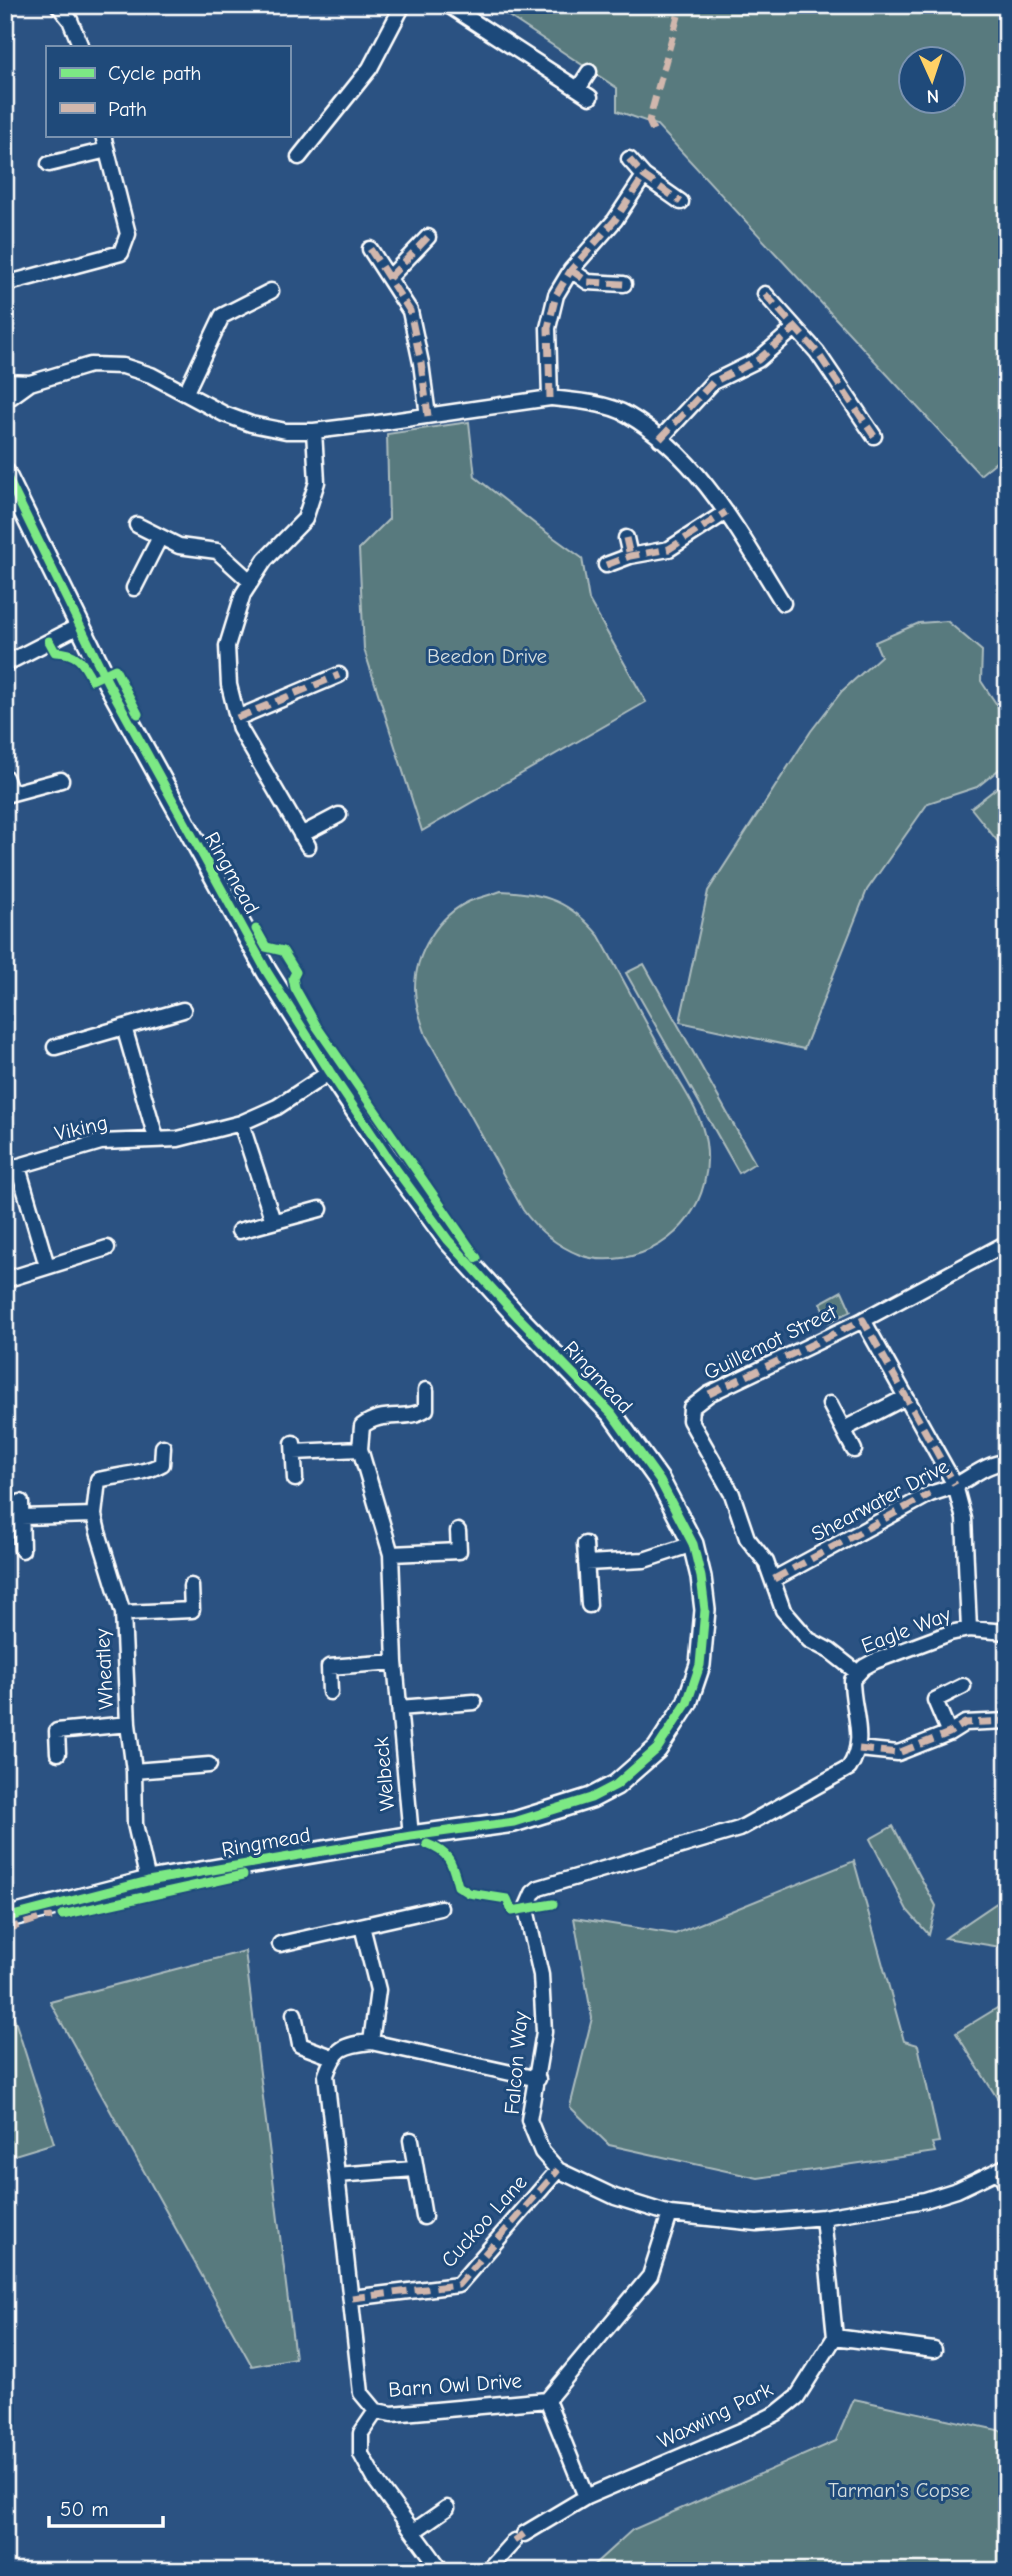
<svg xmlns="http://www.w3.org/2000/svg" width="1012" height="2576" font-family="'Comic Neue',sans-serif">
<style>
.green{fill:#587a7e;stroke:#acbcbe;stroke-width:2;fill-rule:evenodd}
.lines{fill:none;stroke-linecap:round;stroke-linejoin:round}
.minor-casing{stroke:#fff;stroke-width:19}
.tertiary-casing{stroke:#fff;stroke-width:24}
.minor{stroke:#1f4a7a;stroke-width:14}
.tertiary{stroke:#1f4a7a;stroke-width:19}
.quiet{stroke:#d1b7ad;stroke-width:7;stroke-dasharray:14 7;stroke-linecap:butt}
.cycleway-casing{stroke:#1f4a7a;stroke-width:13}
.cycleway{stroke:#7ce984;stroke-width:9}
.labels{text-anchor:middle;dominant-baseline:central;stroke-width:6;stroke-linejoin:round;paint-order:stroke}
.park-label{font-size:21px;fill:#d5dedf;stroke:#1f4a7a}
.street-label{font-size:21px;fill:#fff;stroke:#1f4a7a}
</style>
<rect width="100%" height="100%" fill="#2b5282"/>
<filter id="ink" filterUnits="userSpaceOnUse"><feTurbulence type="fractalNoise" baseFrequency=".0143" numOctaves="2"/><feDisplacementMap in="SourceGraphic" scale="14" xChannelSelector="R" yChannelSelector="G"/><feConvolveMatrix kernelMatrix="1 2 1 2 8 2 1 2 1" color-interpolation-filters="sRGB"/></filter>
<g filter="url(#ink)">
<path class="green" d="M 522,5 L 1007,5 L 1007,453 L 980,475 L 657,125 L 617,111 L 617,88 L 501,11 ZM 911,60 L 953,60 L 953,102 L 911,102 Z
M 469,422 L 475,477 L 539,527 L 582,558 L 589,600 L 646,702 L 422,831 L 364,649 L 359,549 L 389,519 L 387,434 Z
M 947,621 L 982,651 L 981,681 L 1007,720 L 1007,763 L 977,787 L 928,803 L 867,890 L 804,1049 L 680,1022 L 708,891 L 811,731 L 842,691 L 881,656 L 875,642 L 919,623 Z
M 1007,780 L 1007,853 L 971,808 Z
M 501,891 C 545,893 570,901 599,936 C 623,979 646,1023 670,1066 C 684,1090 702,1115 706,1143 C 714,1199 678,1249 622,1258 C 609,1260 593,1260 580,1255 C 557,1246 537,1229 523,1210 L 426,1035 C 421,1021 415,1004 415,988 C 415,954 438,915 470,901 C 480,897 491,895 501,891 Z
M 644,964 L 755,1163 L 739,1173 L 626,973 Z
M 842,1291 L 851,1311 L 829,1322 L 820,1303 Z
M 893,1826 L 936,1906 L 929,1935 L 907,1910 L 870,1839 Z
M 854,1861 L 904,2041 L 918,2045 L 939,2142 L 932,2143 L 935,2152 L 758,2178 L 609,2145 L 570,2107 L 592,2018 L 574,1918 L 675,1934 Z
M 1007,1896 L 1007,1948 L 945,1938 Z
M 245,1951 L 295,2358 L 252,2366 L 50,2002 Z
M 5,1989 L 54,2143 L 5,2158 Z
M 1007,2002 L 1007,2101 L 1001,2104 L 956,2033 Z
M 854,2399 L 1007,2432 L 1007,2571 L 587,2571 L 632,2530 L 836,2441 Z"/>
<g class="lines">
<g class="minor-casing">
<path id="minor" d="M 58,5 L 70,20 L 81,47
M 448,5 L 590,97
M 578,89 L 589,72
M 299,157 L 370,68 L 403,5
M 629,159 L 644,176 L 681,202
M 49,164 L 107,150
M 370,249 L 410,311 L 421,363 L 428,416
M 571,270 L 588,282 L 624,284
M 389,278 L 428,237
M 5,284 L 121,253 L 128,234 L 103,135
M 765,294 L 817,352 L 874,436
M 5,382 L 30,383 L 90,365 L 123,366 L 151,375 L 224,414 L 251,424 L 286,431 L 314,431 L 371,424 L 550,398 C 572,400 608,403 628,415 C 700,457 740,534 783,603
M 186,392 L 222,316 L 271,291
M 550,398 L 548,328 L 556,295 L 571,270 L 615,220 L 644,176
M 5,401 L 30,383
M 660,439 L 713,382 L 758,360 L 795,328
M 137,525 L 179,546 L 217,551 L 251,582
M 626,538 L 630,556
M 606,565 L 630,556 L 669,549 L 726,512
M 134,588 L 160,537
M 5,664 L 79,626
M 237,718 L 339,675
M 5,777 L 11,793
M 5,795 L 61,780
M 301,835 L 339,815
M 308,846 L 240,729 L 229,685 L 227,646 L 243,594 L 265,560 L 305,519 L 317,482 L 314,431
M 124,1027 L 156,1138
M 55,1047 L 183,1010
M 241,1123 L 273,1221
M 18,1167 L 47,1266
M 5,1170 L 101,1142 L 178,1139 L 241,1123 L 277,1107 L 330,1072
M 239,1231 L 320,1209
M 5,1280 L 107,1248
M 863,1320 L 955,1485 L 964,1519 L 969,1629
M 830,1404 L 854,1450
M 844,1429 L 906,1397
M 293,1443 L 295,1479
M 294,1452 L 360,1449
M 21,1502 L 22,1550
M 21,1517 L 94,1515
M 585,1544 L 589,1605
M 391,1554 L 459,1551 L 458,1531
M 586,1563 L 644,1560 L 693,1544
M 774,1579 L 930,1494 C 938,1491 948,1489 956,1485 C 973,1476 987,1463 1007,1462
M 123,1613 L 192,1610 L 191,1586
M 1007,1632 L 969,1629 L 950,1633 L 875,1661 L 864,1667 L 852,1680 C 852,1712 868,1739 849,1768 L 739,1829 L 539,1888 L 533,1893 L 526,1909 L 541,1975 L 544,2032 L 529,2120 L 542,2152 L 558,2170 L 615,2197 L 670,2214 L 757,2223 L 823,2217 L 925,2200 L 957,2190 L 1007,2166
M 858,1673 L 830,1651 L 809,1640 L 783,1610 L 766,1562 L 747,1538 L 732,1494 L 690,1420 L 691,1408 L 709,1394 L 863,1320 L 1007,1243
M 330,1692 L 329,1667 L 395,1662
M 399,1708 L 474,1702
M 949,1733 L 935,1700 L 963,1686
M 859,1749 L 898,1753 L 949,1733 L 965,1723 L 1007,1721
M 58,1753 L 57,1731 L 128,1724
M 134,1771 L 209,1765
M 411,1836 L 395,1662 L 391,1554 L 360,1449 L 362,1426 C 384,1409 406,1422 426,1409 L 426,1390
M 148,1881 L 135,1824 L 134,1771 L 128,1724 L 123,1613 L 98,1532 L 94,1515 L 98,1480 C 119,1475 144,1474 162,1464 L 163,1447
M 362,1926 L 378,1990 L 371,2042
M 280,1944 L 440,1908
M 294,2014 L 300,2045 L 332,2057
M 538,2079 L 371,2042 C 343,2045 335,2048 326,2075 L 361,2393 L 376,2411 L 392,2414 L 547,2400 L 650,2276 L 670,2214
M 411,2140 L 424,2217
M 999,2171 L 1007,2187
M 337,2175 L 414,2169
M 352,2298 L 458,2285 L 558,2170
M 835,2337 L 934,2350
M 376,2411 L 361,2433 L 361,2454 L 376,2481 L 442,2571
M 586,2497 L 743,2430 L 777,2413 L 797,2397 L 835,2337 L 823,2217
M 414,2531 L 447,2508
M 524,2534 L 586,2497 L 547,2400
M 487,2571 L 514,2541"/>
</g>
<g class="tertiary-casing">
<path id="tertiary" d="M 5,473 L 108,683 L 267,972 L 330,1072 L 387,1157 L 448,1240 L 517,1316 L 612,1414 L 660,1481 L 693,1544 L 701,1577 L 705,1610 L 700,1665 L 687,1703 L 657,1749 L 616,1785 L 591,1798 L 514,1822 L 411,1836 L 148,1881 L 5,1918"/>
</g>
<use href="#minor" class="minor"/>
<use href="#tertiary" class="tertiary"/>
<path class="quiet" d="M 653,130 L 649,121 L 681,5
M 629,159 L 644,176 L 681,202
M 370,249 L 410,311 L 421,363 L 428,416
M 571,270 L 588,282 L 624,284
M 389,278 L 428,237
M 765,294 L 817,352 L 874,436
M 550,398 L 548,328 L 556,295 L 571,270 L 615,220 L 644,176
M 660,439 L 713,382 L 758,360 L 795,328
M 626,538 L 630,556
M 606,565 L 630,556 L 669,549 L 726,512
M 237,718 L 339,675
M 709,1394 L 863,1320 L 955,1485
M 774,1579 L 930,1494
M 859,1749 L 898,1753 L 949,1733 L 965,1723 L 1007,1721
M 5,1930 L 40,1918 L 52,1917
M 999,2171 L 1007,2187
M 352,2298 L 458,2285 L 558,2170
M 514,2541 L 524,2534"/>
<g class="cycleway-casing">
<path id="cycleway" d="M 5,473 L 108,683 L 267,972 L 330,1072 L 387,1157 L 448,1240 L 517,1316 L 612,1414 L 660,1481 L 693,1544 L 701,1577 L 705,1610 L 700,1665 L 687,1703 L 657,1749 L 616,1785 L 591,1798 L 514,1822 L 411,1836 L 148,1881 L 5,1918
M 49,641 L 55,652 C 77,652 83,662 92,680 L 115,669 L 138,714
M 256,929 L 266,947 L 283,951 L 296,972 L 293,978 L 295,988 L 317,1027 L 477,1258
M 427,1844 C 451,1853 452,1863 458,1886 L 469,1893 L 507,1899 L 512,1911 L 553,1904
M 62,1915 L 243,1875"/>
</g>
<use href="#cycleway" class="cycleway"/>
</g>
</g>
<g class="labels">
<g class="park-label">
<text x="487" y="656">Beedon Drive</text>
<text x="899" y="2490">Tarman's Copse</text>
</g>
<g class="street-label">
<text transform="translate(232 873) rotate(61)">Ringmead</text>
<text transform="translate(81 1128) rotate(-13)">Viking</text>
<text transform="translate(770 1342) rotate(-26)">Guillemot Street</text>
<text transform="translate(598 1377) rotate(47)">Ringmead</text>
<text transform="translate(880 1500) rotate(-28)">Shearwater Drive</text>
<text transform="translate(906 1630) rotate(-21)">Eagle Way</text>
<text transform="translate(104 1669) rotate(-93)">Wheatley</text>
<text transform="translate(384 1774) rotate(-95)">Welbeck</text>
<text transform="translate(266 1842) rotate(-10)">Ringmead</text>
<text transform="translate(516 2063) rotate(-85)">Falcon Way</text>
<text transform="translate(484 2221) rotate(-48)">Cuckoo Lane</text>
<text transform="translate(455 2385) rotate(-4)">Barn Owl Drive</text>
<text transform="translate(715 2415) rotate(-26)">Waxwing Park</text>
</g>
</g>
<rect width="1012" height="2576" fill="none" stroke="#1f4a7a" stroke-width="28"/>
<rect x="14" y="14" width="984" height="2548" fill="none" stroke="#fff" stroke-width="2.5" filter="url(#ink)"/>
<rect x="46" y="46" width="245" height="91" fill="#1f4a7a" stroke="#7992af" stroke-width="2"/>
<rect x="60" y="68" width="35" height="10" fill="#7ce984" stroke="#7992af" stroke-width="2"/>
<text x="108" y="80" font-size="21" fill="#ffffff">Cycle path</text>
<rect x="60" y="103" width="35" height="10" fill="#d1b7ad" stroke="#7992af" stroke-width="2"/>
<text x="108" y="116" font-size="21" fill="#ffffff">Path</text>
<g transform="translate(932 80) rotate(177)"><circle r="33" fill="#1f4a7a" stroke="#7992af" stroke-width="2"/>
<path d="M0-5L12 26L0 18L-12 26Z" fill="#ffd166"/>
<text y="-10" font-size="19" font-weight="bold" text-anchor="middle" fill="#ffffff">N</text>
</g>
<path d="M49 2516v10h114v-10" fill="none" stroke="#ffffff" stroke-width="3.5"/>
<text x="60" y="2516" font-size="21" fill="#ffffff" stroke="#1f4a7a" stroke-width="5" paint-order="stroke">50 m</text>
</svg>
